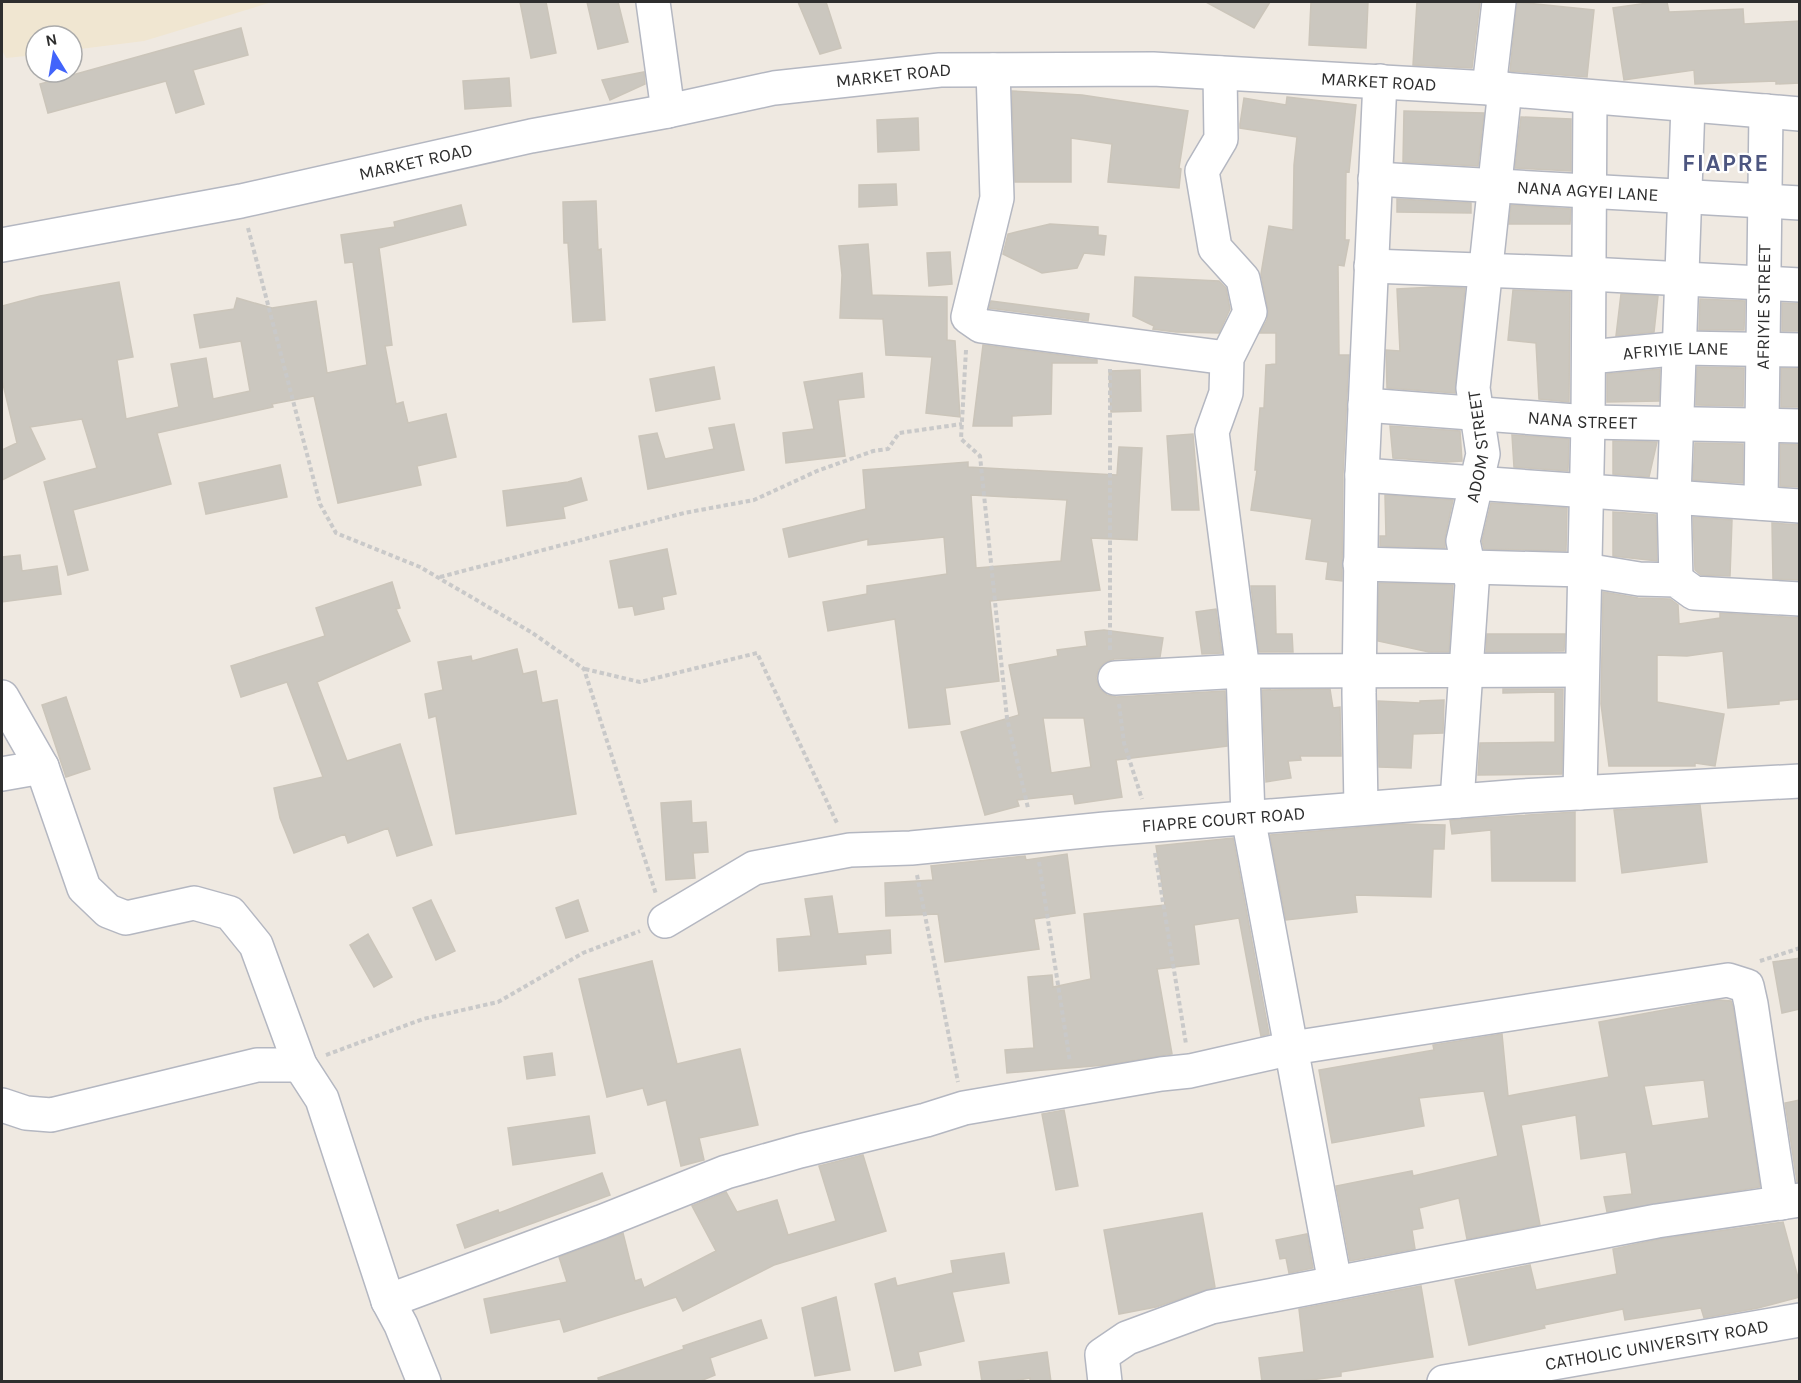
<svg xmlns="http://www.w3.org/2000/svg" width="1801" height="1383" font-family="Karla,sans-serif">
<style>
.education{fill:#f0e6d1}
.building{fill:#cbc7bf;stroke:#cbc5ba;stroke-width:1.5;fill-rule:evenodd}
.lines{fill:none;stroke-linecap:round;stroke-linejoin:round}
.minor-casing{stroke:#b4b7c1;stroke-width:36}
.path{stroke:#c9c9c9;stroke-width:4;stroke-dasharray:4.5 3;stroke-linecap:butt}
.minor{stroke:#fff;stroke-width:33}
.labels{text-anchor:middle;dominant-baseline:central;stroke-width:4.5;stroke-linejoin:round;paint-order:stroke}
.street-label{font-size:18px;fill:#2e2e2e;stroke:#fff}
.district-label{font-size:24px;font-weight:bold;letter-spacing:1.5px;fill:#4d5680;stroke:#fff}
</style>
<rect width="100%" height="100%" fill="#efe9e1"/>
<path class="education" d="M 2,2 L 272,2 L 144,41 L 72,50 L 72,36 L 36,36 L 36,55 L 6,58 L 2,50 Z"/>
<path class="building" d="M 520,2 L 546,2 L 556,53 L 531,58 Z
M 587,2 L 618,2 L 628,42 L 598,49 Z
M 798,2 L 826,2 L 841,48 L 820,54 Z
M 1206,2 L 1270,2 L 1254,28 Z
M 1311,2 L 1368,2 L 1366,48 L 1309,45 Z
M 1417,2 L 1480,2 L 1472,68 L 1413,65 Z
M 1517,2 L 1594,10 L 1587,77 L 1510,71 Z
M 1655,2 L 1667,2 L 1669,12 L 1743,9 L 1744,24 L 1800,21 L 1800,83 L 1776,84 L 1776,81 L 1695,84 L 1694,70 L 1624,80 L 1613,8 Z
M 241,28 L 248,55 L 193,70 L 204,104 L 176,113 L 166,81 L 48,113 L 40,84 Z
M 644,72 L 645,84 L 610,100 L 602,80 Z
M 509,78 L 511,106 L 465,109 L 463,81 Z
M 1012,91 L 1082,95 L 1188,111 L 1179,168 L 1181,169 L 1179,188 L 1108,182 L 1112,144 L 1071,138 L 1071,182 L 1015,182 Z
M 1287,97 L 1356,105 L 1349,172 L 1346,171 L 1345,240 L 1349,240 L 1344,266 L 1338,265 L 1339,355 L 1349,355 L 1343,474 L 1342,581 L 1326,579 L 1328,562 L 1306,559 L 1312,519 L 1251,510 L 1257,470 L 1255,470 L 1260,408 L 1264,408 L 1266,365 L 1276,364 L 1276,333 L 1260,333 L 1267,320 L 1268,309 L 1261,274 L 1269,226 L 1293,230 L 1294,165 L 1297,137 L 1240,128 L 1240,124 L 1244,98 L 1286,105 Z
M 1404,111 L 1484,113 L 1478,166 L 1403,162 Z
M 1521,117 L 1571,119 L 1571,171 L 1515,168 Z
M 918,118 L 919,150 L 878,152 L 877,120 Z
M 896,184 L 897,205 L 859,207 L 859,185 Z
M 1397,199 L 1471,203 L 1471,213 L 1397,212 Z
M 596,201 L 598,250 L 601,249 L 605,320 L 573,322 L 568,243 L 564,243 L 563,202 Z
M 461,205 L 466,225 L 379,248 L 392,345 L 385,346 L 396,404 L 403,402 L 408,423 L 446,414 L 456,457 L 417,466 L 421,485 L 338,503 L 314,396 L 272,404 L 273,407 L 157,433 L 171,484 L 73,510 L 88,570 L 68,575 L 44,482 L 97,468 L 82,419 L 30,427 L 45,459 L 2,480 L 2,450 L 17,443 L 2,380 L 2,306 L 40,296 L 119,282 L 133,357 L 117,360 L 126,419 L 179,407 L 171,364 L 206,358 L 213,399 L 250,391 L 241,341 L 200,348 L 194,315 L 234,309 L 237,298 L 272,308 L 316,301 L 327,373 L 367,365 L 353,262 L 345,263 L 341,235 L 395,227 L 394,222 Z
M 1511,205 L 1571,209 L 1570,224 L 1509,224 Z
M 1050,224 L 1098,227 L 1098,235 L 1106,236 L 1104,255 L 1084,253 L 1077,268 L 1042,273 L 1003,254 L 1008,234 Z
M 868,244 L 872,295 L 947,297 L 947,340 L 955,341 L 960,417 L 926,413 L 932,357 L 886,355 L 883,319 L 840,318 L 842,275 L 839,246 Z
M 950,252 L 952,284 L 929,286 L 927,253 Z
M 1135,277 L 1219,281 L 1226,288 L 1230,309 L 1219,333 L 1176,332 L 1153,329 L 1154,326 L 1133,316 Z
M 1434,287 L 1465,288 L 1455,393 L 1387,388 L 1386,350 L 1400,351 L 1397,289 Z
M 1513,290 L 1570,292 L 1569,402 L 1539,399 L 1536,343 L 1508,340 Z
M 1621,294 L 1658,296 L 1654,332 L 1616,336 Z
M 1700,299 L 1745,301 L 1744,330 L 1699,330 Z
M 991,301 L 1089,314 L 1088,321 L 989,308 Z
M 1782,303 L 1800,304 L 1800,331 L 1782,331 Z
M 983,345 L 1097,360 L 1097,363 L 1052,363 L 1051,414 L 1012,416 L 1012,426 L 973,426 Z
M 714,367 L 720,399 L 656,411 L 650,379 Z
M 1697,367 L 1744,368 L 1743,406 L 1696,405 Z
M 1781,368 L 1800,369 L 1800,407 L 1781,407 Z
M 1660,369 L 1659,401 L 1607,402 L 1607,374 Z
M 1140,370 L 1141,411 L 1111,412 L 1109,371 Z
M 862,373 L 864,397 L 838,400 L 845,456 L 786,463 L 783,433 L 814,429 L 804,382 Z
M 734,424 L 744,470 L 648,489 L 639,436 L 657,433 L 665,459 L 714,449 L 709,428 Z
M 1390,426 L 1460,431 L 1462,461 L 1447,462 L 1393,458 Z
M 1193,434 L 1199,510 L 1172,510 L 1167,436 Z
M 1512,435 L 1569,439 L 1568,471 L 1514,467 Z
M 1613,441 L 1657,442 L 1649,477 L 1613,474 Z
M 1695,443 L 1743,444 L 1743,483 L 1693,480 Z
M 1780,444 L 1800,445 L 1800,487 L 1780,486 Z
M 1119,447 L 1142,448 L 1137,540 L 1091,538 L 1100,590 L 990,601 L 999,681 L 945,688 L 950,724 L 909,728 L 895,619 L 828,631 L 823,602 L 867,594 L 867,586 L 947,574 L 944,537 L 868,545 L 868,539 L 789,557 L 783,529 L 866,509 L 863,470 L 968,462 L 968,467 L 1117,475 ZM 971,495 L 1067,500 L 1061,561 L 976,568 Z
M 280,465 L 287,497 L 206,514 L 199,483 Z
M 581,478 L 587,500 L 563,507 L 565,518 L 507,526 L 503,491 L 568,482 Z
M 1385,495 L 1453,500 L 1445,537 L 1445,548 L 1380,546 L 1380,536 L 1386,536 Z
M 1491,503 L 1567,508 L 1566,551 L 1484,549 L 1482,541 Z
M 1613,512 L 1656,515 L 1657,561 L 1613,556 Z
M 1693,517 L 1732,520 L 1730,576 L 1701,575 L 1695,570 Z
M 1772,523 L 1800,525 L 1800,580 L 1773,579 Z
M 667,549 L 676,594 L 662,597 L 664,609 L 635,615 L 633,606 L 619,608 L 610,561 Z
M 20,555 L 22,571 L 57,566 L 61,594 L 2,602 L 2,557 Z
M 392,582 L 400,608 L 396,609 L 410,641 L 317,682 L 347,761 L 400,744 L 432,845 L 397,856 L 388,828 L 348,843 L 345,834 L 294,853 L 280,818 L 274,788 L 323,777 L 287,682 L 241,697 L 231,666 L 325,636 L 316,608 Z
M 1379,583 L 1453,585 L 1449,652 L 1429,652 L 1378,641 Z
M 1251,586 L 1275,586 L 1276,634 L 1292,634 L 1293,652 L 1259,652 Z
M 1603,592 L 1638,598 L 1670,599 L 1678,605 L 1679,624 L 1720,618 L 1720,613 L 1800,618 L 1800,699 L 1779,701 L 1779,704 L 1728,708 L 1723,651 L 1687,656 L 1657,655 L 1657,702 L 1724,714 L 1715,766 L 1695,763 L 1695,766 L 1609,766 L 1601,704 Z
M 1216,609 L 1222,653 L 1202,654 L 1196,612 Z
M 1104,630 L 1163,638 L 1160,657 L 1114,659 L 1104,663 L 1098,670 L 1096,678 L 1100,689 L 1107,695 L 1116,697 L 1225,691 L 1227,746 L 1116,760 L 1122,797 L 1075,804 L 1073,794 L 1017,800 L 1019,806 L 985,815 L 961,732 L 1019,715 L 1009,665 L 1058,656 L 1057,650 L 1087,646 L 1085,632 ZM 1043,718 L 1084,718 L 1091,767 L 1051,773 Z
M 1487,634 L 1565,634 L 1564,651 L 1486,652 Z
M 517,649 L 523,674 L 536,671 L 542,703 L 557,700 L 576,814 L 456,834 L 436,716 L 429,718 L 425,694 L 443,690 L 438,662 L 471,656 L 472,661 Z
M 1330,689 L 1333,708 L 1340,707 L 1341,756 L 1300,756 L 1301,760 L 1288,761 L 1291,778 L 1266,782 L 1262,690 Z
M 1503,689 L 1563,689 L 1562,774 L 1478,775 L 1480,743 L 1555,742 L 1555,692 L 1503,693 Z
M 66,697 L 90,769 L 66,777 L 42,705 Z
M 1444,700 L 1443,733 L 1413,734 L 1411,768 L 1379,767 L 1378,701 L 1420,703 L 1420,701 Z
M 691,801 L 692,823 L 706,822 L 708,852 L 693,853 L 695,878 L 666,880 L 661,803 Z
M 1700,805 L 1707,862 L 1622,873 L 1614,810 Z
M 1575,812 L 1575,881 L 1492,881 L 1491,830 L 1452,834 L 1450,820 Z
M 1402,824 L 1445,825 L 1444,849 L 1433,849 L 1431,897 L 1355,895 L 1357,912 L 1286,920 L 1270,835 Z
M 1233,838 L 1269,1034 L 1261,1036 L 1239,918 L 1194,925 L 1199,964 L 1157,969 L 1172,1054 L 1106,1065 L 1007,1073 L 1005,1050 L 1034,1048 L 1028,977 L 1052,975 L 1053,987 L 1091,979 L 1084,914 L 1165,905 L 1156,846 Z
M 1067,854 L 1075,913 L 1034,919 L 1039,949 L 945,962 L 938,914 L 886,916 L 885,883 L 933,880 L 931,866 L 1025,856 L 1026,860 Z
M 832,896 L 838,934 L 890,930 L 891,953 L 865,955 L 866,964 L 779,971 L 777,939 L 811,936 L 805,899 Z
M 431,900 L 455,951 L 436,960 L 413,908 Z
M 578,900 L 588,931 L 566,938 L 556,908 Z
M 368,934 L 392,977 L 374,987 L 350,945 Z
M 1800,958 L 1800,1009 L 1782,1013 L 1773,962 Z
M 652,961 L 677,1064 L 740,1049 L 758,1125 L 699,1138 L 704,1160 L 681,1166 L 666,1100 L 648,1105 L 643,1088 L 607,1097 L 579,979 Z
M 1718,1000 L 1731,1001 L 1733,1007 L 1760,1187 L 1607,1212 L 1604,1197 L 1632,1194 L 1626,1152 L 1581,1159 L 1576,1115 L 1521,1125 L 1540,1225 L 1467,1239 L 1459,1198 L 1419,1208 L 1423,1228 L 1412,1230 L 1415,1249 L 1350,1261 L 1336,1186 L 1412,1171 L 1413,1176 L 1498,1156 L 1484,1091 L 1419,1098 L 1424,1126 L 1332,1143 L 1319,1070 L 1434,1050 L 1433,1045 L 1502,1034 L 1508,1096 L 1609,1077 L 1599,1022 ZM 1704,1080 L 1709,1118 L 1652,1126 L 1644,1086 Z
M 552,1053 L 555,1075 L 527,1079 L 524,1057 Z
M 1800,1100 L 1800,1182 L 1797,1182 L 1785,1103 Z
M 1064,1110 L 1078,1186 L 1056,1190 L 1042,1114 Z
M 589,1116 L 595,1153 L 513,1165 L 508,1128 Z
M 863,1155 L 886,1231 L 774,1265 L 683,1311 L 676,1297 L 564,1332 L 560,1319 L 491,1333 L 484,1299 L 567,1282 L 559,1257 L 623,1233 L 635,1281 L 641,1279 L 644,1288 L 716,1251 L 692,1206 L 726,1192 L 737,1212 L 777,1200 L 788,1235 L 836,1221 L 819,1166 Z
M 602,1173 L 610,1195 L 465,1248 L 457,1225 L 498,1210 L 499,1213 Z
M 1202,1213 L 1215,1287 L 1156,1307 L 1119,1314 L 1104,1230 Z
M 1783,1222 L 1800,1285 L 1800,1297 L 1758,1308 L 1704,1318 L 1701,1308 L 1625,1320 L 1623,1309 L 1544,1325 L 1545,1328 L 1469,1345 L 1455,1280 L 1530,1265 L 1536,1290 L 1617,1274 L 1613,1249 L 1660,1239 Z
M 1307,1234 L 1313,1268 L 1289,1273 L 1286,1258 L 1280,1259 L 1276,1240 Z
M 1004,1253 L 1009,1283 L 952,1292 L 964,1341 L 918,1352 L 921,1365 L 895,1371 L 875,1284 L 895,1278 L 897,1286 L 953,1273 L 951,1261 Z
M 1421,1286 L 1433,1357 L 1341,1372 L 1341,1376 L 1295,1382 L 1262,1382 L 1259,1358 L 1304,1352 L 1299,1309 Z
M 836,1297 L 850,1370 L 815,1376 L 802,1308 Z
M 761,1320 L 767,1338 L 710,1358 L 715,1375 L 698,1382 L 599,1382 L 598,1378 L 684,1349 L 683,1346 Z
M 1047,1352 L 1051,1382 L 1030,1382 L 1030,1378 L 1008,1382 L 982,1382 L 979,1362 Z"/>
<g class="lines">
<g class="minor-casing">
<g id="minor">
<path d="M 653,2 L 668,111"/>
<path d="M 993,70 L 997,198 L 968,317 L 981,326 L 1227,358"/>
<path d="M 1220,73 L 1221,139 L 1202,171 L 1215,248 L 1243,279 L 1250,312 L 1227,358 L 1226,393 L 1212,432 L 1243,671 L 1248,817 L 1335,1283"/>
<path d="M 1489,88 L 1499,2"/>
<path id="s1" d="M 1375,179 L 1800,203"/>
<path id="s2" d="M 2,245 L 241,201 L 531,136 L 668,111 L 774,88 L 940,70 L 1153,69 L 1489,88 L 1800,114"/>
<path d="M 1371,266 L 1589,274 L 1800,285"/>
<path id="s3" d="M 1589,357 L 1683,348 L 1800,350"/>
<path id="s4" d="M 1365,405 L 1588,422 L 1800,426"/>
<path d="M 1362,475 L 1800,506"/>
<path id="s5" d="M 1761,503 L 1766,111"/>
<path d="M 1360,564 L 1585,570 L 1639,579 L 1676,580 L 1694,593 L 1800,599"/>
<path d="M 1676,580 L 1674,497 L 1688,105"/>
<path d="M 1115,678 L 1243,671 L 1582,670"/>
<path d="M 2,697 L 42,767 L 84,888 L 108,911 L 126,918 L 194,903 L 230,913 L 256,945 L 300,1065 L 322,1099 L 388,1301 L 401,1325 L 424,1382"/>
<path d="M 2,774 L 42,767"/>
<path d="M 1580,793 L 1588,422 L 1590,98"/>
<path id="s6" d="M 1457,801 L 1472,584 L 1463,541 L 1483,454 L 1473,388 L 1505,89"/>
<path d="M 1361,808 L 1359,693 L 1362,475 L 1380,81"/>
<path id="s7" d="M 665,921 L 754,868 L 850,850 L 911,848 L 1105,829 L 1522,796 L 1800,781"/>
<path d="M 2,1105 L 26,1113 L 51,1115 L 257,1065 L 300,1065"/>
<path d="M 388,1301 L 601,1222 L 726,1172 L 800,1151 L 926,1120 L 964,1108 L 1161,1074 L 1190,1071 L 1292,1048 L 1728,980 L 1747,986 L 1751,1004 L 1781,1203"/>
<path d="M 1105,1382 L 1102,1355 L 1127,1338 L 1211,1307 L 1657,1221 L 1800,1200"/>
<path id="s8" d="M 1444,1382 L 1800,1320"/>
</g>
</g>
<path class="path" d="M 248,228 L 320,504 L 336,533 L 420,567 L 531,632 L 584,669 L 656,894
M 966,350 L 961,439 L 980,456 L 1007,718 L 1028,808
M 440,577 L 684,513 L 754,500 L 817,471 L 873,451 L 888,449 L 899,433 L 962,424
M 1110,650 L 1110,369
M 585,669 L 640,682 L 757,653 L 837,823
M 1119,704 L 1124,743 L 1142,799
M 1155,853 L 1186,1044
M 1039,862 L 1070,1062
M 917,875 L 958,1082
M 1760,961 L 1800,948
M 326,1055 L 423,1019 L 498,1002 L 583,953 L 640,931"/>
<use href="#minor" class="minor"/>
</g>
<g class="labels">
<g class="street-label">
<text stroke="none"><textPath href="#s2" startOffset="908">MARKET ROAD</textPath></text>
<text stroke="none"><textPath href="#s2" startOffset="1394">MARKET ROAD</textPath></text>
<text stroke="none"><textPath href="#s2" startOffset="422">MARKET ROAD</textPath></text>
<text stroke="none"><textPath href="#s1" startOffset="213">NANA AGYEI LANE</textPath></text>
<text stroke="none"><textPath href="#s5" startOffset="196">AFRIYIE STREET</textPath></text>
<text stroke="none"><textPath href="#s3" startOffset="87">AFRIYIE LANE</textPath></text>
<text stroke="none"><textPath href="#s4" startOffset="218">NANA STREET</textPath></text>
<text stroke="none"><textPath href="#s6" startOffset="358">ADOM STREET</textPath></text>
<text stroke="none"><textPath href="#s7" startOffset="576">FIAPRE COURT ROAD</textPath></text>
<text stroke="none"><textPath href="#s8" startOffset="216">CATHOLIC UNIVERSITY ROAD</textPath></text>
</g>
<g class="district-label">
<text x="1726" y="163">FIAPRE</text>
</g>
</g>
<rect width="1801" height="1383" fill="none" stroke="#2e2e2e" stroke-width="6"/>
<g transform="translate(54 54) rotate(349)"><circle r="28" fill="#ffffff" stroke="#ababab" stroke-width="1.5"/>
<path d="M0-4.5L10 22L0 15L-10 22Z" fill="#4264fb"/>
<text y="-9" font-size="16" font-weight="bold" text-anchor="middle" fill="#2e2e2e">N</text>
</g>
</svg>
